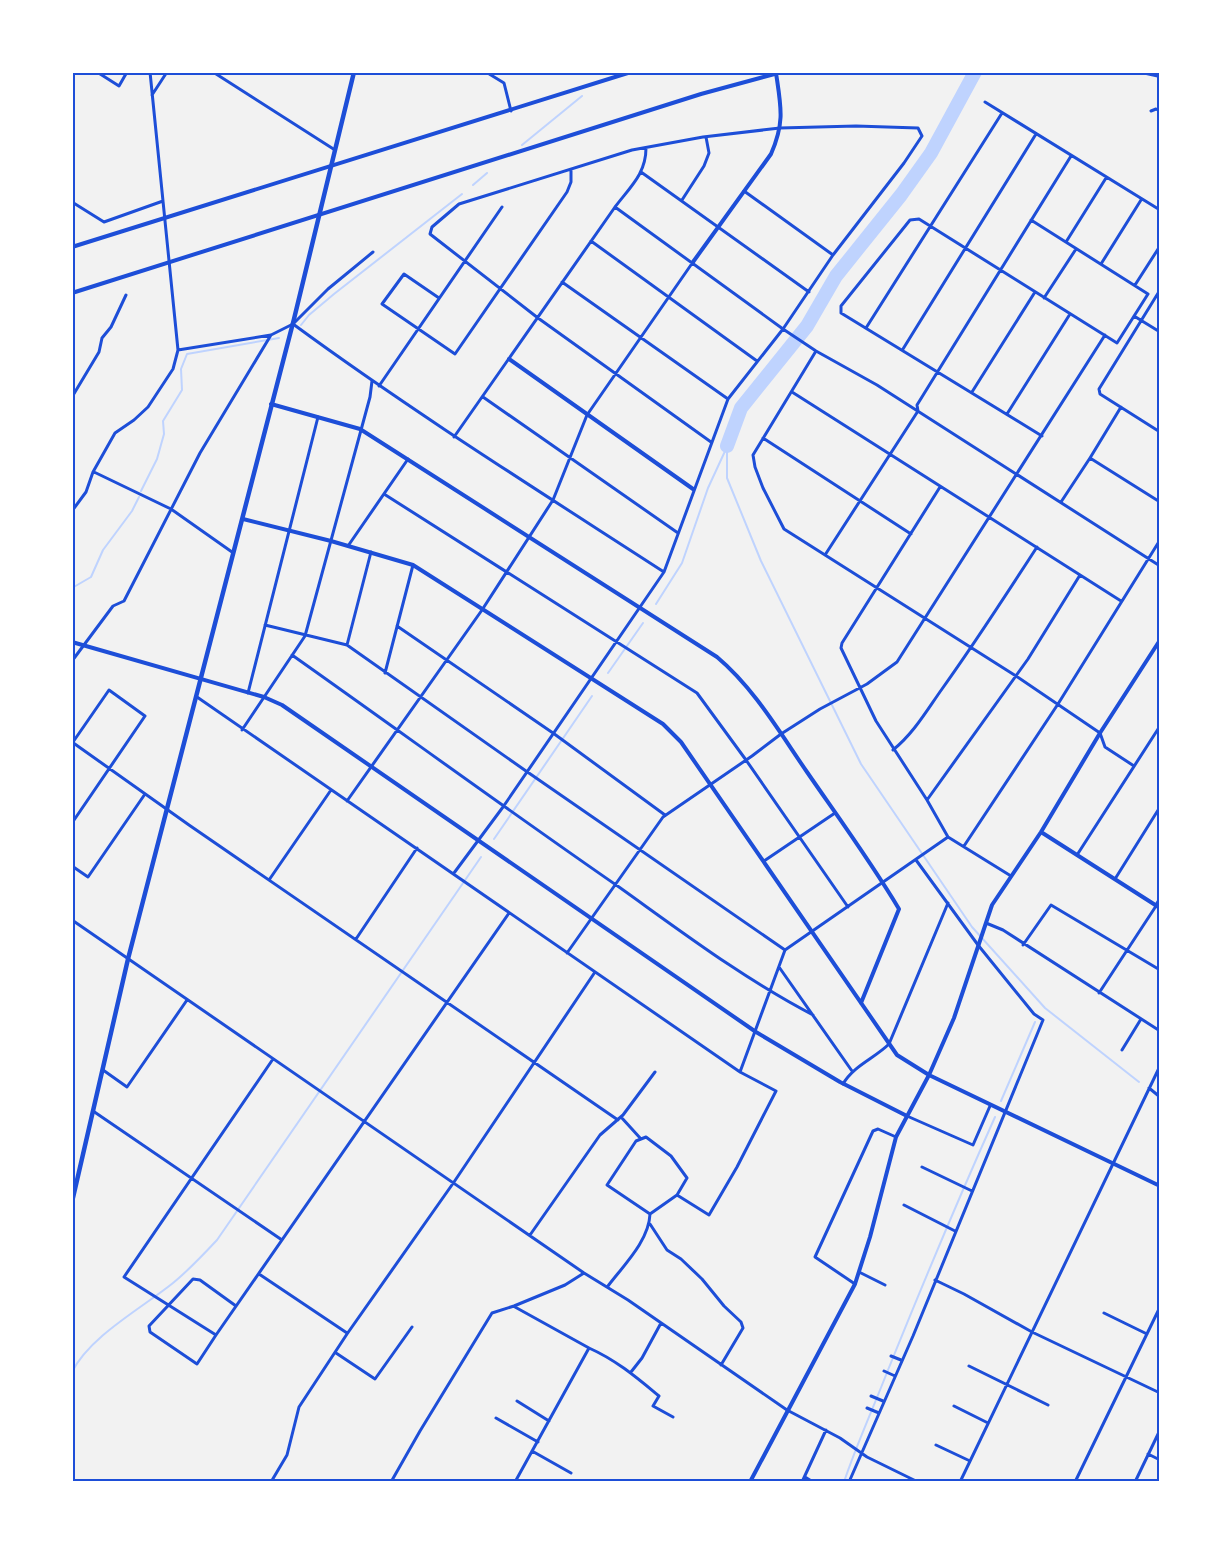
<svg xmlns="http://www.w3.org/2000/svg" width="1232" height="1554" font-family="'Public Sans',sans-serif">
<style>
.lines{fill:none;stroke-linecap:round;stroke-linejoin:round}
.stream{stroke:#bfd3fe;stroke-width:2}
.river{stroke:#bfd3fe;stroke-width:14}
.minor{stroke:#1d4ed8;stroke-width:3}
.tertiary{stroke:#1d4ed8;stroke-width:4}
.secondary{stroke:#1d4ed8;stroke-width:4.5}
.neatline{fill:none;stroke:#1d4ed8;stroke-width:2}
</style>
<rect width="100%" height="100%" fill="#f2f2f2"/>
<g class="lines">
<path class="stream" d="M 522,145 L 582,96
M 473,185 L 487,173
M 301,325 L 309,315 L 334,294 L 462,194
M 727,446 L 727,478 L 761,561 L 861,764 L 972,927 L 1045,1008 L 1139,1082
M 141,491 L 157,459 L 164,434 L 163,421 L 182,390 L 181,369 L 187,354 L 279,338
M 72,588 L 91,577 L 103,550 L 132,511 L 139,497
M 656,604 L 682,563 L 708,488 L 726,449
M 608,673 L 643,623
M 494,839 L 592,696
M 1001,1101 L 1035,1022
M 72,1372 C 90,1336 142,1308 173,1283 C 189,1270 203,1255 217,1240 L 481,857
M 844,1482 C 856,1446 872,1411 886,1375 C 921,1288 957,1202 995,1117"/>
<path class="river" d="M 727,446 L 741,408 L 807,326 L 836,276 L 901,195 L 931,153 L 975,72"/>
<path class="minor" d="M 97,72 L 119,86 L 127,72
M 213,72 L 335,150
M 486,72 L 504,83 L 511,111
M 152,95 L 167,72
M 985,102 L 1160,210
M 1151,111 L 1156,109 L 1160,111
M 641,172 L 809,292
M 744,191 L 833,255
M 682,200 L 704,166 L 709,153 L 706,137
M 72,202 L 104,222 L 163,201
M 615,207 C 630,187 646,174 646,148
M 1031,220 L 1148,294 L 1117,343 L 919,219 L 910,220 L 841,306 L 841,313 L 1042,436
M 591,241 L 757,361
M 1066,242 L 1106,178
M 1101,264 L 1141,200
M 562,282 L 728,399
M 1135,285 L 1160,246
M 1160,290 L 1099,389 L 1100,394 L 1160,432
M 439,298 L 404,274 L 382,304 L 455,354 L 567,192 L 571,182 L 571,169
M 1044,298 L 1076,249
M 1134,316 L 1160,332
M 293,324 C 413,412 539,491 664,572
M 866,328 L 1002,113
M 903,349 L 1036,134
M 178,350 L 271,335 L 293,324 L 328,289 L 373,252
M 816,351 L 753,455 L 755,467 L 763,488 L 784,529 L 1016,676 L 1100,733 L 1105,747 L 1134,766
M 379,386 L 502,207
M 792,392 L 1121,601
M 972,392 L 1035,292
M 72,397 L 99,352 L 102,338 L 111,327 L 126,295
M 483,397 L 678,533
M 1007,414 L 1070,314
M 454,437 L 615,207 L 783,329 L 816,351 L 877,385 L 1160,566
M 763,438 L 911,534
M 1090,458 L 1121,407
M 94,472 L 171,509 L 232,552
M 940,487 L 842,643 L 841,648 L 876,721 L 927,800 L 948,837 L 1011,876
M 384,494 L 697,693 L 746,760 L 848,907
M 1061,502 L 1090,458 L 1160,502
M 72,511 L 86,492 L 93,472 L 115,433 L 134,420 L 148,407 L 173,369 L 178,350 L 150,72
M 348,546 L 408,459
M 825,555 L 918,411 L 917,405 L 1071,156
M 265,625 L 347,645 L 526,771 L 785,950
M 397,626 L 553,733 L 665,815
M 347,645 L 371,552
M 292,655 C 401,732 509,811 619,887 C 682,932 744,979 813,1015
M 72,661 L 113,606 L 124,601 L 200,453 L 271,335
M 385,673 L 413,565
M 248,693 L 318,417
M 197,697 L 740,1072 L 776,1091 L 737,1167 L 709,1215 L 677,1195 L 650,1214 C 649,1241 623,1266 608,1286
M 242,730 L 305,636 L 370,397 L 372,381
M 72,742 L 189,825 L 618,1120
M 893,750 C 914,733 927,710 942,689 C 975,643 1006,595 1037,547
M 927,800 L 1028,659 L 1080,575
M 347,801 L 482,610 L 553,500 L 587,415 L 693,262
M 72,823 L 145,716 L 109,690 L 73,742
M 964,846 L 1058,704 L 1160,540
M 1077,855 L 1160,726
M 764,861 L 835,813
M 72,866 L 88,877 L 145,794
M 454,873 L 503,807 L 664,572 L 728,399 L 783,329 L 833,255 L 904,163 L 922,136 L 918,128 L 856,126 L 780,128 L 703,137 L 632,150 L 459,204 L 432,227 L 430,234 L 538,318 L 711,442
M 1115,879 L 1160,807
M 269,880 L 331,790
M 72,920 L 584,1273 L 628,1300 L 787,1410 L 840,1438 L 867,1457 L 918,1482
M 986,923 L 1003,930 L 1160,1031
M 356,939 L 417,848
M 1023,945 L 1051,905 L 1160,970
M 567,953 L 663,817 L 752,756 L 781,734 L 820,709 L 867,684 L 897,662 L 1105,335
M 779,967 L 852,1071
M 1099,993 L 1156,906
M 1122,1050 L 1141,1019
M 273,1059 L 124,1277 L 216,1335 L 509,913
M 103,1070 L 127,1087 L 187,1000
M 740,1072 L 785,950 L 948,837
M 843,1084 C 853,1066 875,1058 889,1044 L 948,903
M 1149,1088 L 1160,1097
M 93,1111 L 282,1240
M 907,1116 L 973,1145 L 990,1106
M 621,1117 L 641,1139
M 922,1167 L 972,1191
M 904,1205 L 955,1231
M 650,1214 L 607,1185 L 636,1141 L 646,1137 L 671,1156 L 687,1178 L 677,1195
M 650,1224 L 667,1250 L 681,1259 L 702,1279 L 724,1306 L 741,1322 L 743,1328 L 721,1365
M 530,1235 L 600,1135 L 623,1115 L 655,1072
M 859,1272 L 885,1285
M 259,1274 L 347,1333
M 935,1280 L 964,1294 L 1032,1332 L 1160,1393
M 855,1284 L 815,1257 L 873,1131 L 878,1129 L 896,1137
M 515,1307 L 589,1348 L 515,1482
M 1104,1313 L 1147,1334
M 216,1335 L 197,1364 L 150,1332 L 149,1326 L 193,1279 L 200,1280 L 236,1306
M 589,1348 C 616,1360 636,1377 659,1396 L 653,1406 L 673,1417
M 336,1353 L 375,1379 L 412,1327
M 891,1356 L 901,1360
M 969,1366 L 1048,1405
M 884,1371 L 895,1376
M 631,1372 L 642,1358 L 661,1323
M 871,1396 L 883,1401
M 517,1401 L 549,1421
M 954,1406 L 988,1423
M 867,1408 L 879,1413
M 496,1418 L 538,1442
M 936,1445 L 970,1461
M 532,1451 L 571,1473
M 1148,1454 L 1160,1460
M 805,1477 L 813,1482
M 271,1482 L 287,1455 L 299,1407 L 347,1334 L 454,1182 L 595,972
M 391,1482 L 420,1431 L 492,1313 L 514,1306 L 565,1285 L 584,1273
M 802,1482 L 826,1430
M 849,1482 L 913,1336 L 1043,1020 L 1034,1014 L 978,945 L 916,860
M 960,1482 L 1160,1066
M 1075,1482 L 1160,1307
M 1135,1482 L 1160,1430"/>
<path class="tertiary" d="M 1142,72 L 1160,76
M 72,247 L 631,72
M 693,262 L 771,154 C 785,122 781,107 776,73
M 72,293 L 701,94 L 782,72
M 509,359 L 693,489
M 271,404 L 360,429 L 717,657 C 754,688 780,733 807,772 C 838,817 871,862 899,909 L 861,1003
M 243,519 L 331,541 L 413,565 L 663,724 L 681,742 L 897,1055 L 929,1075 L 1160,1186
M 72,642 L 264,697 L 282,705 L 756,1032 L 840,1082 L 907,1116
M 1041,832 L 1160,908
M 1156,906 L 1160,899
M 750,1482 L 855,1284 L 870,1237 L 896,1137 L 929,1075 L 954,1018 L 992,905 L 1041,832 L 1100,733 L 1160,640"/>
<path class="secondary" d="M 72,1202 L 128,959 L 294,319 L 354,72"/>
</g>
<rect width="1232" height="1554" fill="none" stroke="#ffffff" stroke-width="147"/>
<rect x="74" y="74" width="1084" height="1406" class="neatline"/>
</svg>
